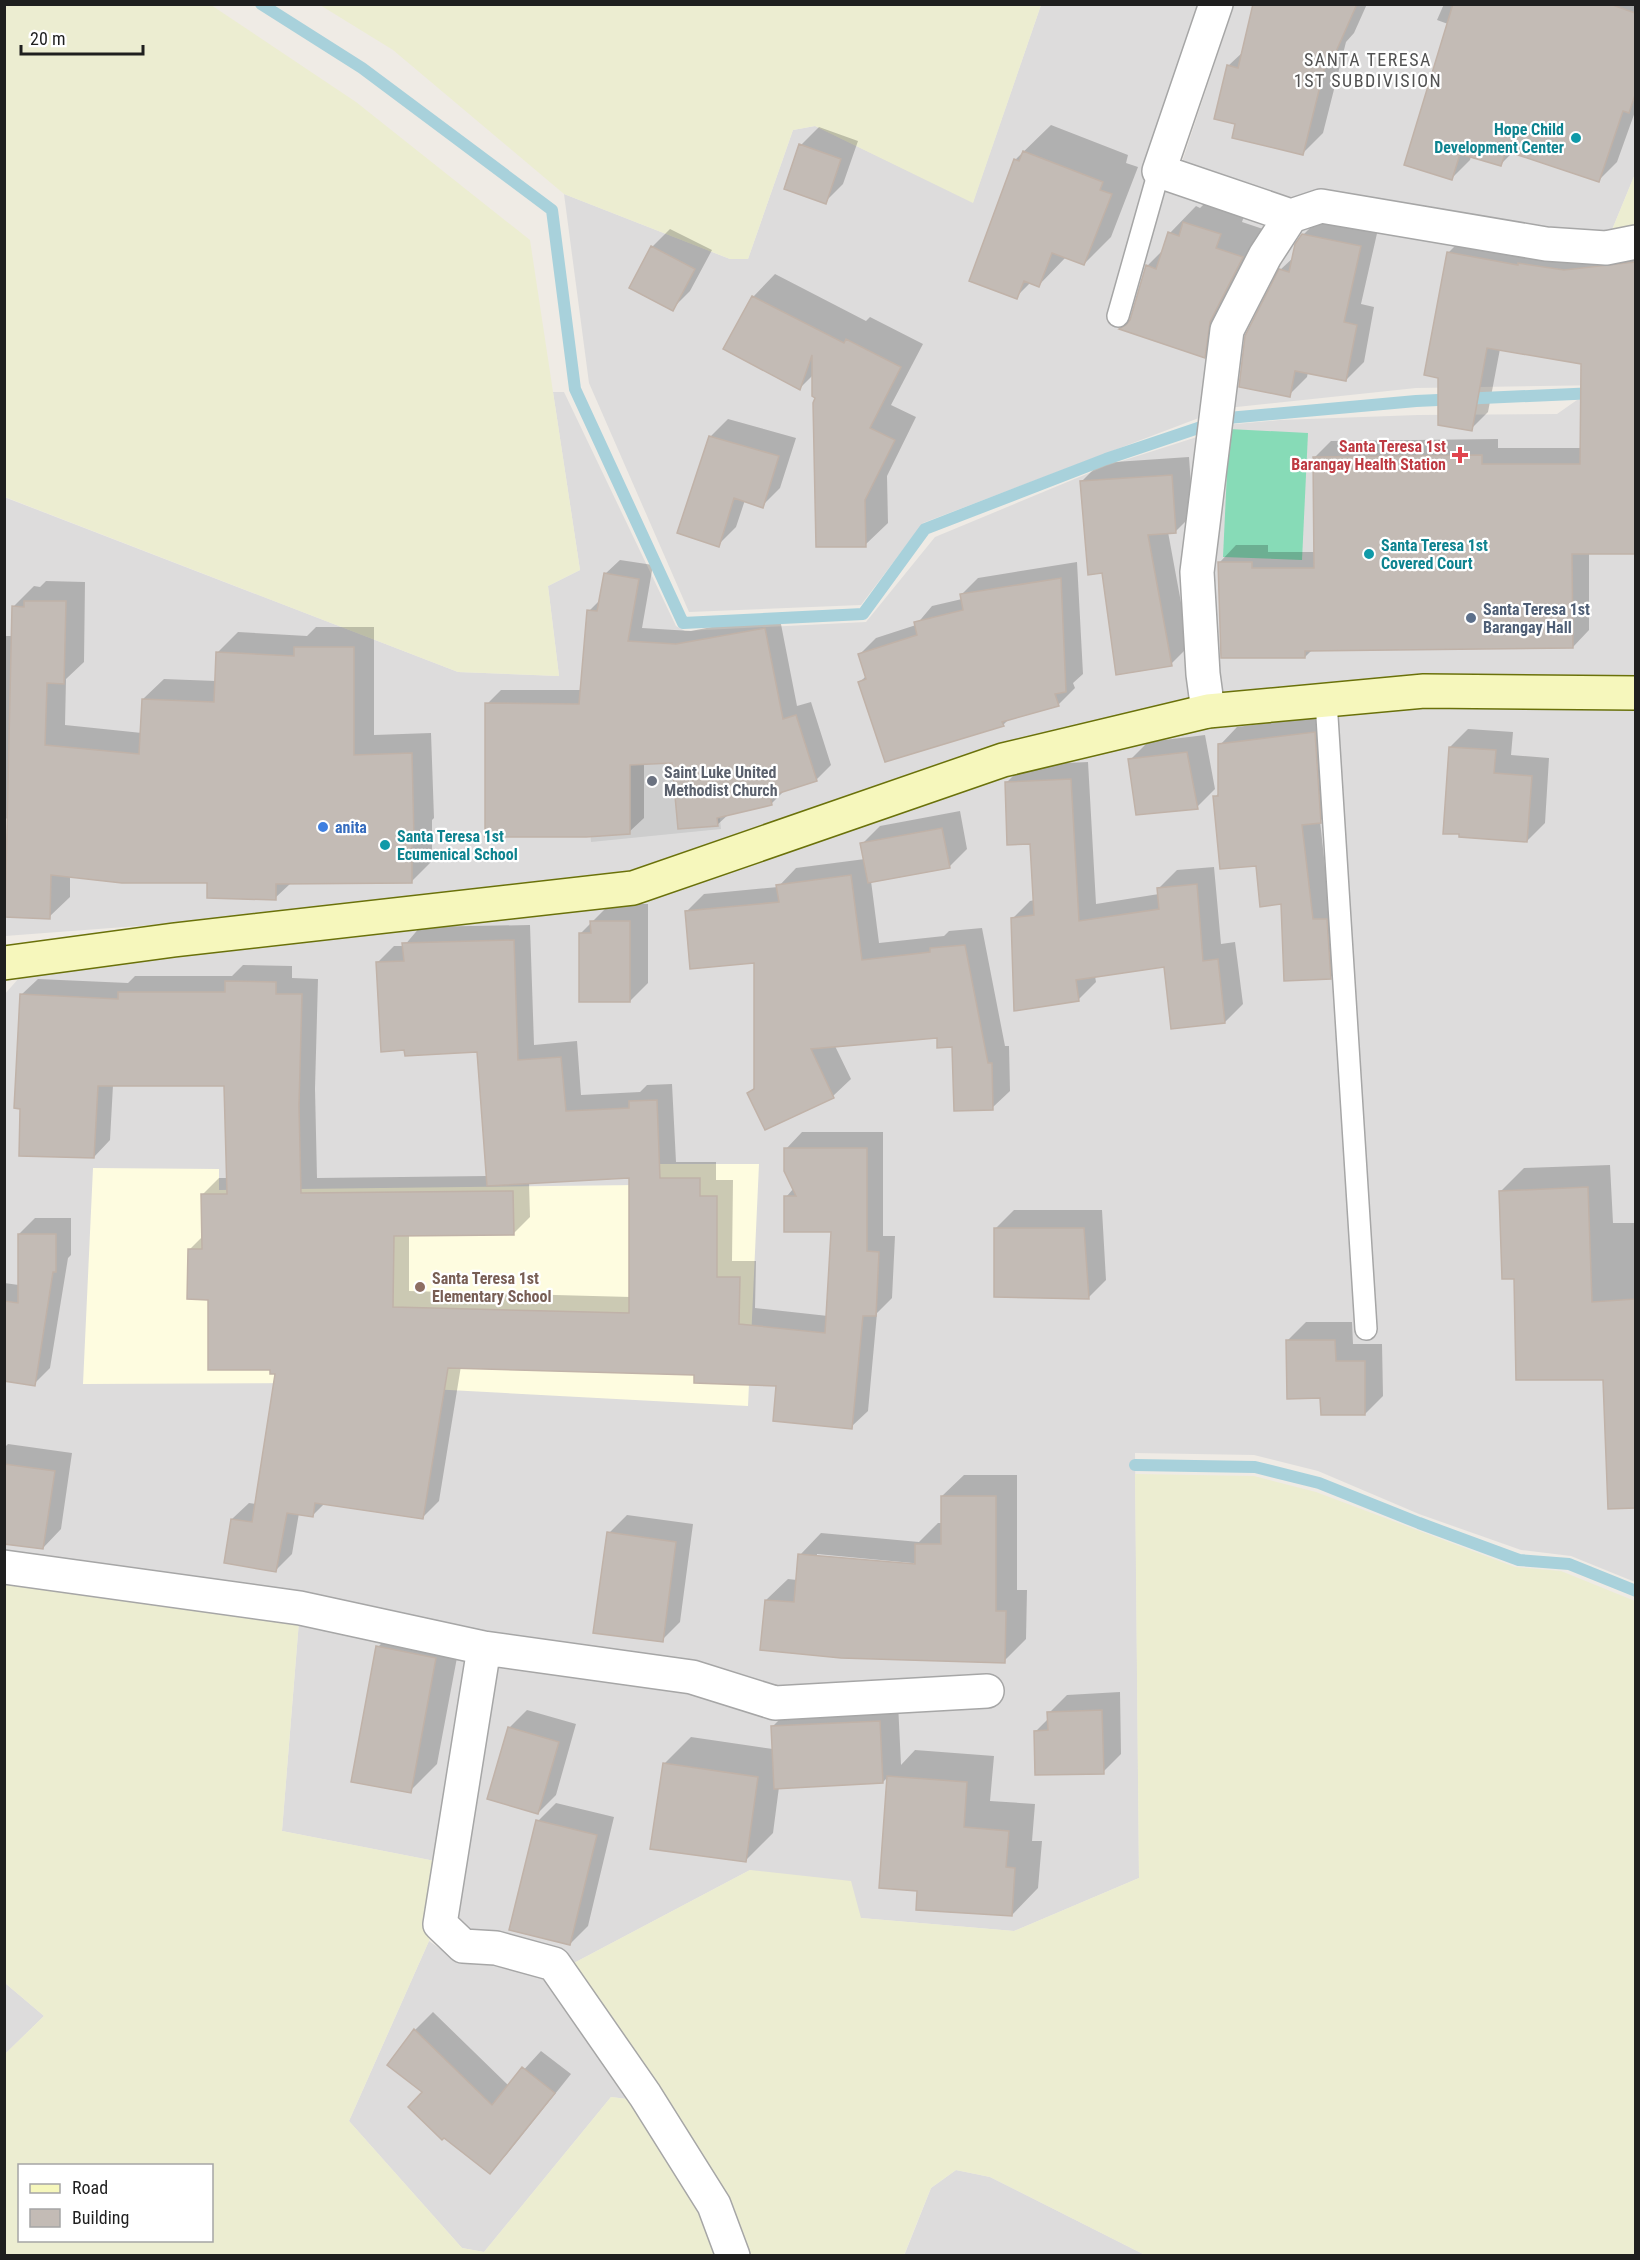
<svg xmlns="http://www.w3.org/2000/svg" width="1640" height="2260" font-family="'Roboto Condensed',sans-serif">
<style>
.residential{fill:#dddcdc}
.education{fill:#fefce0}
.religious{fill:#cdcdcd}
.farmland{fill:#ecedd1;fill-rule:evenodd}
.pitch{fill:#87dbb7}
.shadow{fill:#0003;fill-rule:evenodd}
.lines{fill:none;stroke-linecap:round;stroke-linejoin:round}
.stream{stroke:#a8d1db;stroke-width:12}
.building{fill:#c3bbb5;stroke:#c0b2a8;stroke-width:1.5}
.lane-casing{stroke:#a6a6a6;stroke-width:24}
.street-casing{stroke:#a6a6a6;stroke-width:36}
.secondary-casing{stroke:#6a710a;stroke-width:36}
.lane{stroke:#fff;stroke-width:21}
.street{stroke:#fff;stroke-width:33}
.secondary{stroke:#f6f7bc;stroke-width:33}
.culture-dot{fill:#0f9aa8;stroke:#fff;stroke-width:2}
.health-dot{fill:#e0444e;stroke:#fff;stroke-width:2}
.service-dot{fill:#5c6f8a;stroke:#fff;stroke-width:2}
.worship-dot{fill:#6b7280;stroke:#fff;stroke-width:2}
.shop-dot{fill:#3f7fe0;stroke:#fff;stroke-width:2}
.education-dot{fill:#8d6e63;stroke:#fff;stroke-width:2}
.labels{text-anchor:middle;dominant-baseline:central;stroke-width:4.5;stroke-linejoin:round;paint-order:stroke}
.culture-label{font-size:16px;font-weight:bold;fill:#0d838f;stroke:#fff;text-anchor:start}
.health-label{font-size:16px;font-weight:bold;fill:#be3a42;stroke:#fff;text-anchor:end}
.service-label{font-size:16px;font-weight:bold;fill:#4e5e75;stroke:#fff;text-anchor:start}
.worship-label{font-size:16px;font-weight:bold;fill:#5b616d;stroke:#fff;text-anchor:start}
.shop-label{font-size:16px;font-weight:bold;fill:#366cbe;stroke:#fff;text-anchor:start}
.education-label{font-size:16px;font-weight:bold;fill:#785e54;stroke:#fff;text-anchor:start}
.neighbourhood-label{font-size:18px;letter-spacing:1.5px;fill:#525252;stroke:#fff}
</style>
<rect width="100%" height="100%" fill="#efebe5"/>
<path class="residential" d="M 1206,4 L 1147,169 L 1274,224 L 1204,416 L 923,523 L 861,605 L 689,612 L 589,383 L 564,194 L 730,259 L 748,259 L 793,130 L 815,126 L 973,202 L 1041,5 Z
M 1234,5 L 1635,5 L 1635,174 L 1609,237 L 1292,203 L 1181,165 Z
M 1319,219 L 1635,252 L 1635,375 L 1606,385 L 1416,388 L 1227,408 L 1239,326 L 1295,228 Z
M 1635,389 L 1635,680 L 1424,675 L 1218,693 L 1209,572 L 1225,425 L 1280,420 L 1418,415 L 1557,414 L 1577,400 L 1605,398 Z
M 553,392 L 564,392 L 676,626 L 685,631 L 866,622 L 935,537 L 1106,466 L 1197,437 L 1193,700 L 1002,745 L 631,870 L 178,923 L 5,936 L 4,497 L 458,672 L 559,676 L 548,586 L 580,570 Z
M 1424,705 L 1635,710 L 1635,1582 L 1571,1556 L 1521,1550 L 1419,1514 L 1318,1471 L 1254,1455 L 1135,1453 L 1139,1878 L 1014,1931 L 861,1918 L 750,1870 L 572,1964 L 467,1941 L 451,1922 L 494,1658 L 778,1695 L 5,1554 L 4,995 L 19,978 L 60,969 L 633,903 L 1009,772 L 1214,728 Z
M 299,1621 L 472,1658 L 440,1862 L 282,1831 Z
M 429,1941 L 459,1962 L 495,1964 L 543,1975 L 635,2100 L 611,2097 L 484,2252 L 462,2248 L 349,2121 Z
M 5,1983 L 44,2016 L 5,2054 Z
M 956,2170 L 990,2177 L 1145,2255 L 904,2256 L 931,2188 Z"/>
<path class="education" d="M 637,1164 L 759,1164 L 748,1406 L 318,1383 L 83,1384 L 93,1168 L 219,1169 L 219,1190 L 637,1185 Z"/>
<path class="religious" d="M 711,724 L 721,829 L 591,842 L 584,734 Z"/>
<path class="farmland" d="M 4,5 L 211,5 L 356,102 L 530,240 L 580,570 L 548,586 L 559,676 L 458,672 L 5,497 Z
M 320,5 L 1041,5 L 973,203 L 815,126 L 793,130 L 748,259 L 730,259 L 564,194 L 393,50 Z
M 1635,174 L 1635,232 L 1609,237 Z
M 1135,1474 L 1254,1476 L 1316,1492 L 1515,1567 L 1561,1571 L 1635,1601 L 1635,2255 L 1145,2255 L 990,2177 L 956,2170 L 931,2188 L 904,2255 L 747,2255 L 572,1964 L 750,1870 L 851,1881 L 861,1918 L 1014,1931 L 1139,1878 Z
M 5,1580 L 299,1621 L 282,1831 L 440,1862 L 429,1941 L 349,2121 L 462,2248 L 484,2252 L 611,2097 L 635,2100 L 701,2209 L 718,2256 L 5,2256 L 5,2054 L 44,2016 L 5,1983 ZM 20,2166 L 212,2166 L 212,2240 L 20,2240 Z"/>
<path class="pitch" d="M 1229,429 L 1308,433 L 1302,560 L 1223,557 Z"/>
<path class="shadow" d="M 1294,4 L 1367,4 L 1354,33 L 1346,42 L 1323,133 L 1302,154 L 1237,123 L 1228,66 Z
M 1444,4 L 1636,4 L 1636,109 L 1617,162 L 1598,181 L 1513,152 L 1501,164 L 1471,156 L 1470,160 L 1451,179 L 1448,24 L 1437,20 Z
M 1051,125 L 1128,155 L 1126,163 L 1138,167 L 1111,237 L 1084,264 L 1066,257 L 1039,285 L 1031,282 L 1016,297 L 1015,160 Z
M 819,127 L 858,141 L 843,184 L 825,202 L 801,145 Z
M 1212,196 L 1247,207 L 1242,222 L 1269,231 L 1231,330 L 1204,356 L 1121,329 L 1132,318 L 1147,266 L 1164,249 L 1170,233 L 1196,206 L 1200,208 Z
M 1321,217 L 1378,229 L 1361,304 L 1374,307 L 1364,362 L 1346,380 L 1308,372 L 1307,377 L 1289,395 L 1280,270 L 1294,257 L 1303,235 Z
M 670,229 L 712,250 L 690,291 L 672,309 L 631,288 L 652,247 Z
M 1465,236 L 1636,248 L 1636,552 L 1589,553 L 1589,630 L 1573,647 L 1312,650 L 1305,657 L 1220,562 L 1236,545 L 1268,545 L 1268,552 L 1315,552 L 1314,458 L 1331,441 L 1498,439 L 1498,448 L 1581,448 L 1583,362 L 1500,349 L 1488,412 L 1471,429 L 1448,253 Z
M 775,274 L 866,321 L 870,317 L 923,344 L 891,405 L 916,417 L 887,476 L 888,523 L 865,545 L 818,397 L 813,375 L 800,388 L 753,297 Z
M 728,419 L 796,438 L 780,488 L 762,506 L 745,500 L 736,527 L 718,545 L 710,437 Z
M 1189,457 L 1193,514 L 1175,532 L 1168,532 L 1189,646 L 1171,664 L 1103,572 L 1082,481 L 1100,463 Z
M 620,560 L 653,565 L 642,628 L 691,631 L 779,614 L 797,706 L 811,702 L 831,765 L 816,780 L 785,790 L 771,804 L 729,814 L 717,825 L 673,761 L 644,762 L 644,818 L 629,832 L 487,704 L 501,690 L 582,690 L 589,611 L 601,599 L 605,574 Z
M 1077,562 L 1083,674 L 1073,683 L 1075,688 L 1058,705 L 1009,719 L 1003,725 L 860,682 L 866,676 L 860,654 L 876,638 L 916,625 L 932,606 L 962,599 L 961,595 L 978,578 Z
M 46,581 L 85,582 L 84,662 L 66,679 L 65,725 L 142,733 L 143,699 L 164,679 L 216,681 L 217,653 L 238,632 L 307,636 L 316,627 L 374,627 L 374,735 L 431,733 L 434,818 L 432,820 L 432,861 L 412,881 L 291,883 L 275,898 L 209,881 L 70,875 L 70,897 L 49,917 L 9,819 L 4,818 L 4,636 L 13,636 L 13,607 L 34,586 L 40,587 Z
M 1332,715 L 1338,804 L 1320,821 L 1329,903 L 1347,960 L 1330,978 L 1215,797 L 1220,792 L 1220,745 L 1237,727 Z
M 1468,729 L 1513,732 L 1511,755 L 1549,758 L 1545,823 L 1527,841 L 1450,747 Z
M 1205,735 L 1215,789 L 1197,807 L 1130,760 L 1148,742 Z
M 1088,762 L 1096,904 L 1159,894 L 1159,888 L 1177,870 L 1214,867 L 1221,944 L 1235,942 L 1243,1004 L 1225,1022 L 1165,965 L 1095,976 L 1096,982 L 1078,1000 L 1012,919 L 1030,901 L 1035,900 L 1032,843 L 1006,783 L 1024,765 Z
M 960,811 L 967,849 L 949,867 L 871,881 L 879,943 L 944,936 L 949,931 L 982,928 L 1005,1046 L 1009,1046 L 1010,1091 L 992,1108 L 953,1045 L 938,1036 L 835,1046 L 851,1079 L 833,1096 L 765,1128 L 749,1093 L 756,1086 L 756,961 L 687,911 L 704,894 L 778,887 L 796,868 L 865,859 L 862,844 L 880,826 Z
M 610,904 L 648,904 L 648,983 L 630,1001 L 580,934 Z
M 530,925 L 534,1045 L 577,1041 L 581,1095 L 640,1092 L 647,1085 L 672,1084 L 676,1162 L 716,1162 L 716,1180 L 733,1180 L 732,1261 L 756,1261 L 755,1308 L 828,1316 L 832,1230 L 786,1197 L 794,1188 L 786,1149 L 802,1132 L 883,1132 L 883,1236 L 895,1236 L 892,1298 L 877,1313 L 868,1411 L 851,1427 L 778,1384 L 696,1373 L 461,1366 L 439,1501 L 422,1518 L 325,1503 L 313,1515 L 299,1513 L 292,1554 L 276,1570 L 232,1519 L 249,1503 L 256,1504 L 277,1372 L 271,1369 L 210,1299 L 190,1249 L 203,1236 L 202,1195 L 219,1178 L 228,1178 L 226,1085 L 113,1085 L 110,1140 L 94,1157 L 21,995 L 38,979 L 128,983 L 135,976 L 232,976 L 243,965 L 292,966 L 292,978 L 318,979 L 315,1089 L 317,1178 L 487,1176 L 479,1050 L 378,962 L 394,946 L 404,946 L 420,927 ZM 631,1176 L 631,1297 L 409,1291 L 409,1235 L 513,1234 L 530,1217 L 529,1182 Z
M 1610,1165 L 1613,1223 L 1636,1223 L 1636,1497 L 1609,1498 L 1605,1378 L 1516,1277 L 1501,1191 L 1524,1168 Z
M 1014,1210 L 1102,1210 L 1106,1280 L 1088,1298 L 996,1228 Z
M 35,1218 L 71,1218 L 71,1255 L 68,1258 L 50,1368 L 34,1384 L 4,1380 L 4,1283 L 19,1285 L 19,1234 Z
M 1306,1322 L 1352,1322 L 1353,1344 L 1382,1344 L 1383,1396 L 1365,1414 L 1321,1396 L 1288,1340 Z
M 8,1444 L 72,1453 L 61,1529 L 43,1548 L 4,1541 L 4,1448 Z
M 964,1475 L 1017,1475 L 1017,1590 L 1027,1590 L 1026,1639 L 1004,1661 L 766,1600 L 788,1579 L 797,1580 L 800,1555 L 821,1533 L 919,1542 L 938,1523 L 942,1523 L 942,1496 ZM 817,1554 L 923,1564 L 922,1566 L 817,1557 Z
M 627,1515 L 693,1524 L 680,1622 L 662,1640 L 609,1533 Z
M 404,1620 L 462,1631 L 437,1764 L 410,1791 L 378,1647 Z
M 1120,1692 L 1121,1754 L 1103,1772 L 1036,1731 L 1049,1718 L 1049,1713 L 1067,1695 Z
M 898,1703 L 901,1765 L 915,1750 L 994,1756 L 990,1801 L 1035,1804 L 1032,1841 L 1042,1841 L 1038,1888 L 1012,1915 L 919,1889 L 880,1887 L 889,1776 L 883,1782 L 779,1787 L 773,1833 L 746,1860 L 664,1764 L 691,1737 L 773,1749 L 772,1727 L 790,1709 Z
M 527,1710 L 576,1724 L 556,1795 L 538,1813 L 509,1728 Z
M 556,1803 L 614,1817 L 588,1926 L 570,1944 L 538,1821 Z
M 433,2012 L 509,2086 L 541,2051 L 571,2074 L 507,2154 L 490,2172 L 425,2091 L 389,2064 L 415,2030 Z"/>
<g class="lines">
<path class="stream" d="M 261,4 L 362,68 L 552,210 L 575,389 L 683,623 L 863,614 L 925,529 L 1106,459 L 1228,418 L 1416,401 L 1596,393
M 1135,1465 L 1255,1467 L 1319,1483 L 1419,1523 L 1519,1560 L 1569,1564 L 1636,1591"/>
</g>
<path class="building" d="M 1253,4 L 1357,4 L 1334,56 L 1328,54 L 1303,155 L 1232,138 L 1235,124 L 1214,119 L 1227,65 L 1238,68 Z
M 1453,4 L 1610,4 L 1635,13 L 1635,95 L 1629,113 L 1623,111 L 1599,182 L 1506,151 L 1501,166 L 1460,154 L 1452,180 L 1404,165 Z
M 799,144 L 841,159 L 826,204 L 784,189 Z
M 1023,151 L 1103,182 L 1100,190 L 1112,194 L 1084,265 L 1052,253 L 1039,287 L 1024,281 L 1017,299 L 969,281 L 1014,159 L 1019,161 Z
M 1183,222 L 1221,234 L 1216,248 L 1243,257 L 1210,322 L 1205,358 L 1119,329 L 1126,325 L 1130,320 L 1146,265 L 1156,269 L 1168,232 L 1179,236 Z
M 1302,234 L 1361,246 L 1344,322 L 1357,325 L 1346,381 L 1295,371 L 1290,397 L 1239,387 L 1245,336 L 1279,269 L 1289,272 L 1295,244 Z
M 651,246 L 695,269 L 673,311 L 629,288 Z
M 1447,252 L 1518,265 L 1518,263 L 1564,270 L 1635,262 L 1635,554 L 1572,554 L 1573,648 L 1305,651 L 1305,658 L 1221,658 L 1218,562 L 1252,562 L 1252,568 L 1314,568 L 1313,457 L 1482,455 L 1482,464 L 1580,464 L 1581,364 L 1487,348 L 1472,431 L 1438,425 L 1438,378 L 1424,375 Z
M 752,296 L 844,343 L 846,339 L 901,367 L 870,428 L 895,440 L 865,500 L 866,547 L 816,547 L 813,403 L 815,398 L 812,396 L 812,355 L 800,390 L 723,349 Z
M 709,436 L 779,456 L 763,508 L 734,498 L 719,547 L 677,533 Z
M 1172,475 L 1176,533 L 1148,535 L 1172,666 L 1116,675 L 1102,573 L 1088,575 L 1080,481 Z
M 604,573 L 639,579 L 628,641 L 676,644 L 765,628 L 783,719 L 796,715 L 817,781 L 770,796 L 772,805 L 717,818 L 718,826 L 678,829 L 672,763 L 630,765 L 630,834 L 586,837 L 485,837 L 485,703 L 579,704 L 587,610 L 597,611 Z
M 1061,578 L 1066,692 L 1055,694 L 1059,706 L 1002,722 L 1004,726 L 885,762 L 858,682 L 866,679 L 858,654 L 917,635 L 914,622 L 963,610 L 960,594 Z
M 24,601 L 66,601 L 64,684 L 47,683 L 45,745 L 139,754 L 142,699 L 214,702 L 216,652 L 294,656 L 294,647 L 354,647 L 354,755 L 412,753 L 414,840 L 412,840 L 412,883 L 276,884 L 276,900 L 207,898 L 207,883 L 122,883 L 51,875 L 50,919 L 5,917 L 12,606 L 24,607 Z
M 1315,732 L 1321,823 L 1302,825 L 1313,919 L 1327,919 L 1331,979 L 1284,981 L 1281,904 L 1260,907 L 1256,866 L 1220,869 L 1213,796 L 1218,796 L 1218,744 Z
M 1449,747 L 1496,750 L 1494,773 L 1532,776 L 1527,842 L 1459,837 L 1459,834 L 1443,834 Z
M 1187,752 L 1198,809 L 1136,815 L 1128,759 Z
M 1071,779 L 1079,921 L 1159,909 L 1157,888 L 1197,884 L 1203,961 L 1218,959 L 1225,1023 L 1171,1029 L 1164,967 L 1076,980 L 1079,1001 L 1014,1011 L 1011,918 L 1034,915 L 1030,844 L 1007,845 L 1005,782 Z
M 942,828 L 950,868 L 868,883 L 860,843 Z
M 851,875 L 862,960 L 930,952 L 930,948 L 965,945 L 988,1063 L 992,1063 L 993,1110 L 954,1111 L 952,1047 L 937,1048 L 937,1038 L 811,1049 L 834,1098 L 765,1130 L 747,1093 L 754,1089 L 754,963 L 690,969 L 685,911 L 779,902 L 776,885 Z
M 590,921 L 630,921 L 630,1002 L 579,1002 L 579,933 L 591,933 Z
M 514,940 L 518,1060 L 561,1057 L 566,1111 L 629,1108 L 629,1101 L 657,1100 L 660,1178 L 700,1178 L 700,1196 L 717,1196 L 717,1277 L 740,1277 L 739,1324 L 825,1333 L 831,1232 L 784,1232 L 784,1196 L 796,1196 L 784,1171 L 784,1148 L 867,1148 L 867,1251 L 879,1252 L 876,1316 L 863,1316 L 852,1429 L 773,1421 L 776,1386 L 694,1383 L 694,1375 L 448,1368 L 423,1519 L 315,1503 L 313,1517 L 287,1513 L 276,1572 L 224,1563 L 231,1519 L 252,1522 L 275,1374 L 270,1374 L 270,1370 L 208,1370 L 208,1300 L 187,1299 L 188,1249 L 202,1249 L 201,1194 L 227,1194 L 224,1086 L 98,1086 L 94,1158 L 19,1156 L 20,1109 L 14,1108 L 20,994 L 118,999 L 118,992 L 225,992 L 225,981 L 276,982 L 276,994 L 302,994 L 299,1106 L 301,1193 L 513,1191 L 514,1235 L 394,1236 L 393,1307 L 629,1313 L 629,1178 L 487,1186 L 477,1052 L 405,1056 L 404,1050 L 381,1052 L 376,962 L 404,961 L 402,943 Z
M 1588,1187 L 1592,1302 L 1635,1299 L 1635,1508 L 1608,1509 L 1603,1380 L 1516,1380 L 1514,1279 L 1502,1279 L 1499,1191 Z
M 994,1228 L 1084,1228 L 1089,1299 L 994,1297 Z
M 18,1234 L 56,1234 L 56,1272 L 53,1272 L 35,1386 L 4,1381 L 4,1301 L 18,1303 Z
M 1286,1340 L 1335,1340 L 1336,1361 L 1365,1361 L 1365,1415 L 1321,1415 L 1320,1398 L 1287,1399 Z
M 4,1464 L 55,1471 L 43,1549 L 4,1544 Z
M 941,1496 L 996,1496 L 996,1611 L 1006,1611 L 1005,1663 L 841,1658 L 760,1650 L 765,1600 L 794,1602 L 798,1554 L 915,1564 L 915,1544 L 941,1544 Z
M 607,1532 L 676,1542 L 663,1642 L 593,1633 Z
M 376,1646 L 436,1658 L 411,1793 L 351,1782 Z
M 1102,1710 L 1104,1774 L 1035,1775 L 1034,1731 L 1048,1730 L 1047,1712 Z
M 880,1721 L 883,1783 L 774,1789 L 771,1726 Z
M 508,1727 L 559,1742 L 538,1814 L 487,1799 Z
M 663,1763 L 758,1777 L 746,1862 L 650,1849 Z
M 887,1776 L 967,1782 L 964,1827 L 1009,1831 L 1006,1867 L 1015,1868 L 1012,1916 L 916,1910 L 917,1891 L 879,1888 Z
M 536,1820 L 597,1835 L 570,1945 L 509,1930 Z
M 414,2029 L 492,2105 L 522,2067 L 555,2093 L 490,2174 L 444,2138 L 442,2140 L 408,2107 L 422,2092 L 387,2065 Z"/>
<g class="lines">
<g class="lane-casing">
<path id="lane" d="M 1118,316 L 1159,171
M 1326,701 L 1366,1329"/>
</g>
<g class="street-casing">
<path id="street" d="M 1291,216 L 1321,206 L 1546,244 L 1606,248 L 1636,242
M 1208,711 L 1203,674 L 1197,572 L 1227,330 L 1265,256 L 1291,216 L 1159,171 L 1216,4
M 4,1567 L 300,1608 L 484,1648 L 440,1924 L 463,1946 L 496,1948 L 554,1964 L 645,2095 L 714,2205 L 733,2256
M 484,1648 L 692,1677 L 775,1703 L 987,1691"/>
</g>
<g class="secondary-casing">
<path id="secondary" d="M 4,963 L 174,940 L 633,888 L 1003,760 L 1208,711 L 1424,691 L 1636,693"/>
</g>
<use href="#lane" class="lane"/>
<use href="#street" class="street"/>
<use href="#secondary" class="secondary"/>
</g>
<g class="culture-dot">
<circle cx="1576" cy="138" r="6"/>
<circle cx="1369" cy="554" r="6"/>
<circle cx="385" cy="845" r="6"/>
</g>
<path class="health-dot" d="M1457 446h6v6h6v6h-6v6h-6v-6h-6v-6h6z"/>
<circle class="service-dot" cx="1471" cy="618" r="6"/>
<circle class="worship-dot" cx="652" cy="781" r="6"/>
<circle class="shop-dot" cx="323" cy="827" r="6"/>
<circle class="education-dot" cx="420" cy="1287" r="6"/>
<g class="labels">
<g class="culture-label">
<text x="1564" y="129" text-anchor="end">Hope Child<tspan x="1564" dy="18">Development Center</tspan></text>
<text x="1381" y="545">Santa Teresa 1st<tspan x="1381" dy="18">Covered Court</tspan></text>
<text x="397" y="836">Santa Teresa 1st<tspan x="397" dy="18">Ecumenical School</tspan></text>
</g>
<g class="health-label">
<text x="1446" y="446">Santa Teresa 1st<tspan x="1446" dy="18">Barangay Health Station</tspan></text>
</g>
<g class="service-label">
<text x="1483" y="609">Santa Teresa 1st<tspan x="1483" dy="18">Barangay Hall</tspan></text>
</g>
<g class="worship-label">
<text x="664" y="772">Saint Luke United<tspan x="664" dy="18">Methodist Church</tspan></text>
</g>
<g class="shop-label">
<text x="335" y="827">anita</text>
</g>
<g class="education-label">
<text x="432" y="1278">Santa Teresa 1st<tspan x="432" dy="18">Elementary School</tspan></text>
</g>
<g class="neighbourhood-label">
<text x="1368" y="59">SANTA TERESA<tspan x="1368" dy="21">1ST SUBDIVISION</tspan></text>
</g>
</g>
<rect width="1640" height="2260" fill="none" stroke="#1f1f1f" stroke-width="12"/>
<rect x="18" y="2164" width="195" height="78" fill="#ffffff" stroke="#a5a5a5" stroke-width="1.5"/>
<rect x="30" y="2184" width="30" height="9" fill="#f6f7bc" stroke="#a5a5a5" stroke-width="1.5"/>
<text x="72" y="2194" font-size="18" fill="#1f1f1f">Road</text>
<rect x="30" y="2209" width="30" height="18" fill="#c3bbb5" stroke="#a5a5a5" stroke-width="1.5"/>
<text x="72" y="2224" font-size="18" fill="#1f1f1f">Building</text>
<path d="M21 45v9h122v-9" fill="none" stroke="#1f1f1f" stroke-width="3"/>
<text x="30" y="45" font-size="18" fill="#1f1f1f" stroke="#ffffff" stroke-width="4.5" paint-order="stroke">20 m</text>
</svg>
